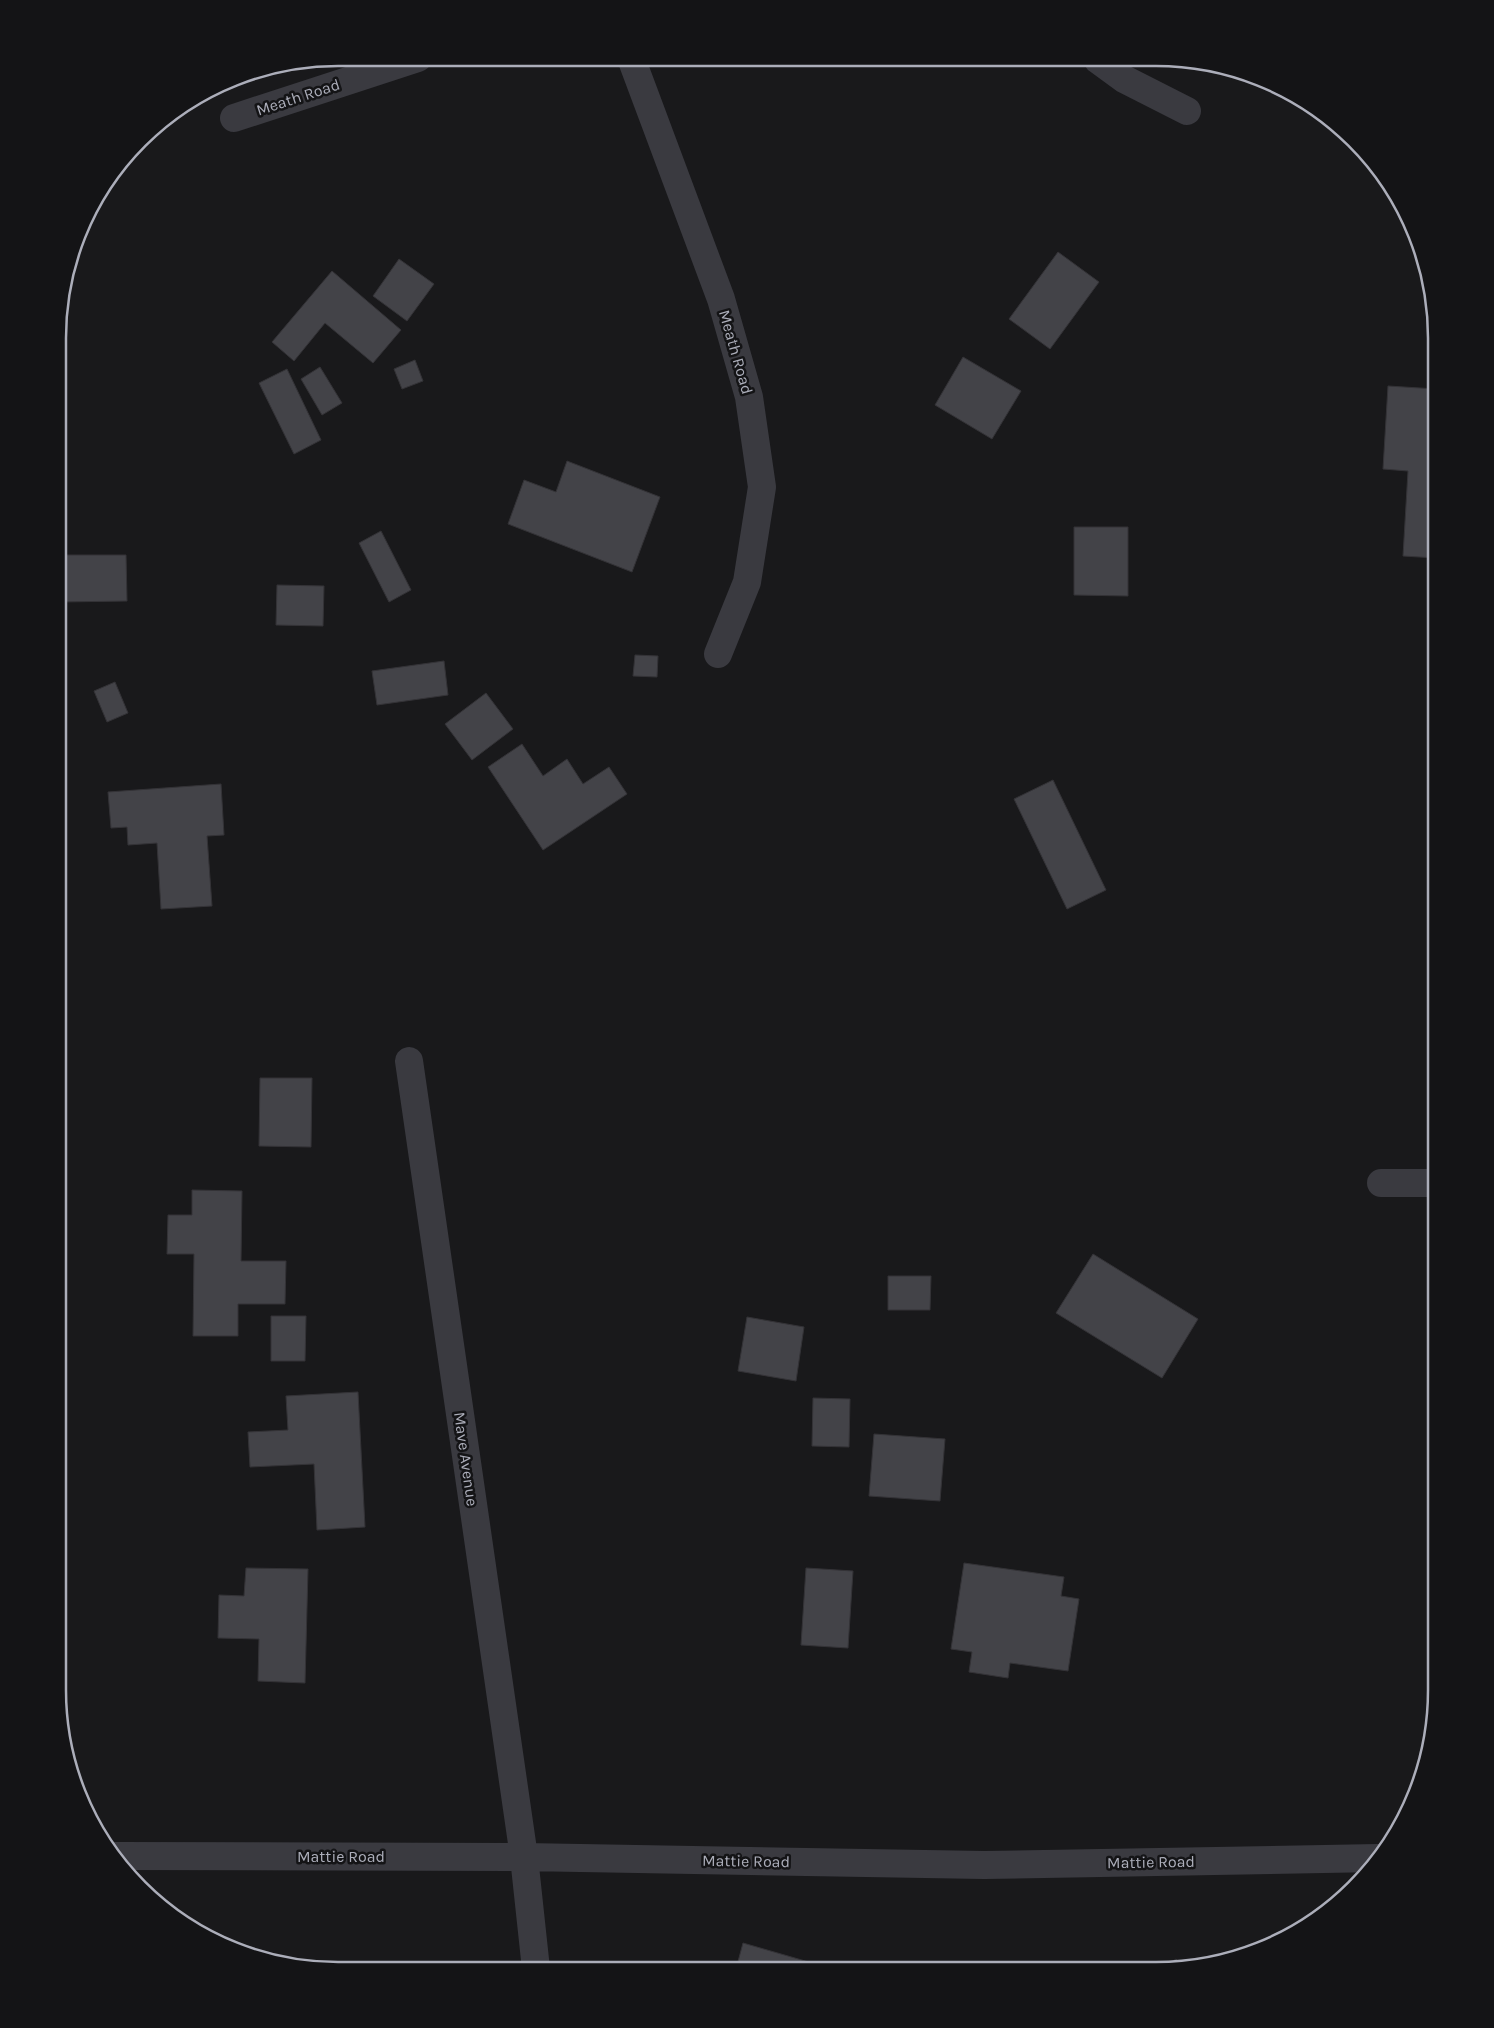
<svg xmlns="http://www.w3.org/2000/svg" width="1494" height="2028" font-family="Karla,sans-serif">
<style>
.building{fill:#434348;stroke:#343337}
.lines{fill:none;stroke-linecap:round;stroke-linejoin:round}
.minor{stroke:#3a3a40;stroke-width:28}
.labels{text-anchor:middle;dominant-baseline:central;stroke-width:5;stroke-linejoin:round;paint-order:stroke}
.street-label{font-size:16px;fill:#acaeba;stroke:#141416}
.rim{fill:none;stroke:#acaeba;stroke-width:2.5}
</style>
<rect width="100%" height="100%" fill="#19191b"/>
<path class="building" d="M 1058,252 L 1099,282 L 1050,349 L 1009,319 Z
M 399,259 L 434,284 L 407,321 L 373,296 Z
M 332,271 L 401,330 L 373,363 L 325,323 L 294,361 L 272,342 Z
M 963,357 L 1021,391 L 992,439 L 935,405 Z
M 415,360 L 423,381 L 402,389 L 394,369 Z
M 320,367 L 342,403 L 322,415 L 301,379 Z
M 287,369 L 321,440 L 294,454 L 259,383 Z
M 1388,386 L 1436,389 L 1436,558 L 1403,556 L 1408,471 L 1383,469 Z
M 567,461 L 660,497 L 632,572 L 508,524 L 524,480 L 556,492 Z
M 1074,527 L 1128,527 L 1128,596 L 1074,595 Z
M 381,531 L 411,590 L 389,602 L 359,543 Z
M 59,555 L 126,555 L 127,601 L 59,602 Z
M 277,585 L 324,586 L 323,626 L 276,625 Z
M 635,655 L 658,656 L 657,677 L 633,676 Z
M 444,661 L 448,695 L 377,705 L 372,671 Z
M 115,682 L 128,713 L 107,722 L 94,691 Z
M 486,693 L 513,729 L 472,760 L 445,724 Z
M 522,744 L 543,776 L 567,759 L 583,784 L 609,767 L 627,794 L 543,850 L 488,767 Z
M 1053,780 L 1106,890 L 1067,909 L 1014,799 Z
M 221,784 L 224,835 L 207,836 L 212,906 L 161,909 L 157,843 L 128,845 L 127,827 L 111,828 L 108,792 Z
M 260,1078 L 312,1078 L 311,1147 L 259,1146 Z
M 192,1190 L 242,1191 L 241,1261 L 286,1261 L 285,1304 L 238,1304 L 238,1336 L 193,1336 L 194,1254 L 167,1254 L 168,1215 L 192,1215 Z
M 1093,1254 L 1198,1319 L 1162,1378 L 1056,1313 Z
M 888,1276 L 931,1276 L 930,1310 L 888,1310 Z
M 271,1316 L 306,1316 L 305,1361 L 271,1361 Z
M 747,1317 L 804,1327 L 796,1381 L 738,1371 Z
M 358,1392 L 365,1527 L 317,1530 L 314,1464 L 250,1467 L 248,1432 L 288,1430 L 286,1396 Z
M 813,1398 L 850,1399 L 849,1447 L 812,1446 Z
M 874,1434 L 945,1439 L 940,1501 L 869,1496 Z
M 964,1563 L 1064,1577 L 1061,1596 L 1079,1599 L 1068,1671 L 1010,1663 L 1008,1678 L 969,1672 L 972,1652 L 951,1649 Z
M 246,1568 L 308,1569 L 305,1683 L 258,1681 L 259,1639 L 218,1638 L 219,1595 L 244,1596 Z
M 806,1568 L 853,1571 L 848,1648 L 801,1645 Z
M 743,1943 L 826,1967 L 826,1970 L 736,1969 Z
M 1176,1959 L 1182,1967 L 1160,1970 Z"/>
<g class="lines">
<path class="minor" d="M 631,58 L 721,299 L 749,397 L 762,487 L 747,582 L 718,654
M 1098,60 L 1124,79 L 1187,111
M 234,118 L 418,58
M 409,1061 L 524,1857 L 536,1969
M 1381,1183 L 1436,1183
M 114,1856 L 524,1857 L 984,1865 L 1378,1858"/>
</g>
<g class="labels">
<g class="street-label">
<text transform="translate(298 97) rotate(-18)">Meath Road</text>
<text transform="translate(736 352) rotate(74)">Meath Road</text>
<text transform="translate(466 1459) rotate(82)">Mave Avenue</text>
<text x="341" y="1856">Mattie Road</text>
<text transform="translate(746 1861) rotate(1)">Mattie Road</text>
<text transform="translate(1151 1862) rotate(-1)">Mattie Road</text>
</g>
</g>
<path d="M0 0H1494V2028H0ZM338 66H1156A272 272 0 0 1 1428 338V1690A272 272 0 0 1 1156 1962H338A272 272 0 0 1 66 1690V338A272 272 0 0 1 338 66Z" fill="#141416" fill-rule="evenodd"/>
<path class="rim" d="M338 66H1156A272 272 0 0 1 1428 338V1690A272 272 0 0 1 1156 1962H338A272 272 0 0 1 66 1690V338A272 272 0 0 1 338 66Z"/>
</svg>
